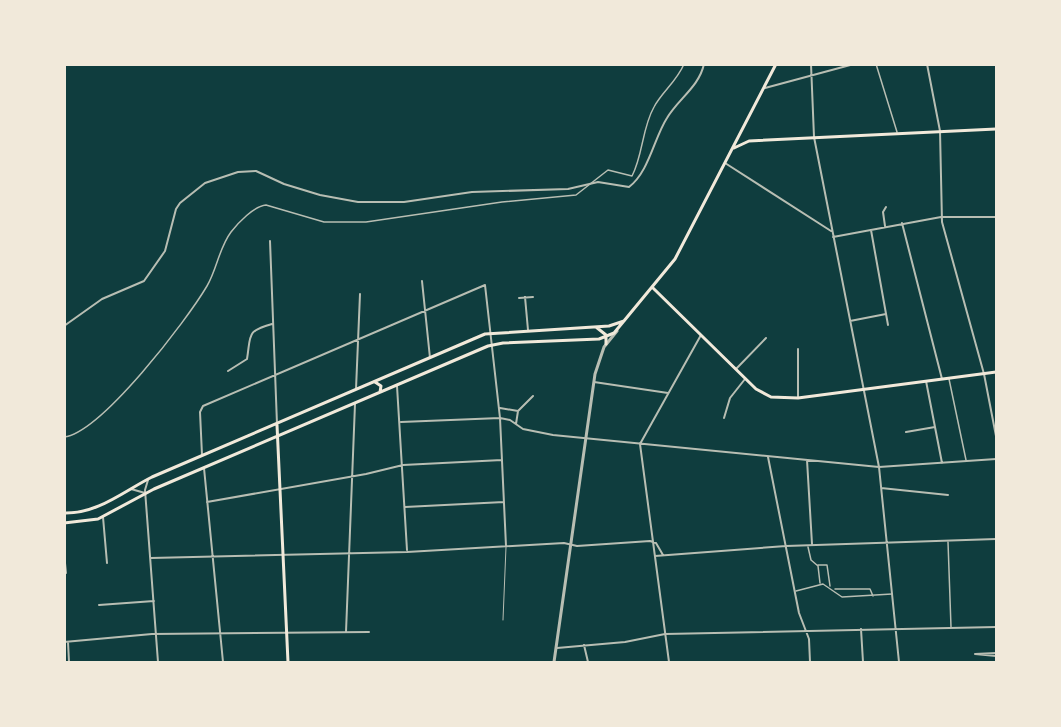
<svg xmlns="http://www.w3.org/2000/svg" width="1061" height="727" font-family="Overpass,sans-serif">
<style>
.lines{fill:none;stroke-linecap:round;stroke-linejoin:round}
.service{stroke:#b8beb3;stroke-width:1}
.pedestrian{stroke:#b8beb3;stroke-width:1.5}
.minor{stroke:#b8beb3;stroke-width:2}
.tertiary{stroke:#b8beb3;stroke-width:3}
.secondary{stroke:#f1e9da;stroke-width:3}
</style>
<rect width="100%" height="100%" fill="#0f3d3e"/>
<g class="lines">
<path class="service" d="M 503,620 L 506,547"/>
<path class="pedestrian" d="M 876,64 L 897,132
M 949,379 L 966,460
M 64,437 C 101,433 187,320 207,286 C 217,269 219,248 231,232 C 238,223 254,206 266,205 L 324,222 L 366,222 L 502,202 L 576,195 L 608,170 L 632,176 C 643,155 642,128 654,107 C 662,92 677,81 684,64
M 948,542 L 951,627
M 808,547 L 811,560 L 818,566 L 820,583
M 818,565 L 827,565 L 830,586
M 835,589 L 870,589 L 873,596
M 796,591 L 823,584 L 842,597 L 892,594"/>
<path class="minor" d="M 811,64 L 814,137 L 879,467 L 899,662
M 927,64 L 940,131 L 942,222 L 984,374 L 996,436
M 765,88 L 854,64
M 725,163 L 831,231
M 902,223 L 942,379
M 885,226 L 883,212 L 886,207
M 871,230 L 888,325
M 833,237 L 941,217 L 996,217
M 270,241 L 277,424
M 422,281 L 430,358
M 525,297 L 528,330
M 519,298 L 533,297
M 850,321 L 886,314
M 64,326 L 102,299 L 144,281 L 165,251 L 176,209 L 180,203 L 205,183 L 238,172 L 256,171 L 284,184 L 320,195 L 358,202 L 404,202 L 472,192 L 568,189 L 598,182 L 629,187 C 649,172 654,138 667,118 C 678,99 699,87 704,64
M 736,369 L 766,338
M 228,371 L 247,359 C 251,335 246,331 272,324
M 926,381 L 942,463
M 594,382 L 668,393
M 397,386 L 407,550
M 356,389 L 360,294
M 798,397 L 798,349
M 500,408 L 518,411
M 518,411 L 533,396
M 724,418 L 730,398 L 745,379
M 401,422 L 500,418 L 510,420 L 523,429 L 553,435 L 879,467 L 996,459
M 516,424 L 518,411
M 906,432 L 935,427
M 202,455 L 200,412 L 203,406 L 485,285 L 500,418 L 506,546
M 768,457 L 799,613 L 809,639 L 810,662
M 807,460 L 812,544
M 204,468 L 223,662
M 148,480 L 145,490 L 158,662
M 881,488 L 948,495
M 131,489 L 145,493
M 207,502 L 366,474 L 403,465 L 502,460
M 405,507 L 504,502
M 103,517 L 107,563
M 64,553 L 66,573
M 655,556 L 786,546 L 996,539
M 151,558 L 407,552 L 564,543 L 577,546 L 650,541 L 656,543 L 663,555
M 99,605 L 154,601
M 861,629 L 863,662
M 346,632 L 355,404
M 64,642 L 152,634 L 369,632
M 68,642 L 69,662
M 584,645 L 588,662
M 557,648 L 625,642 L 665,634 L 996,627
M 996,653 L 975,654 L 996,656
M 669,662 L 640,444 L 701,335"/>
<path class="tertiary" d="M 554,662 L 595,374 L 604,347 L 617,331"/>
<path class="secondary" d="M 734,148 L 749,141 L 996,129
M 653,288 L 756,389 L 771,397 L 798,398 L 996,372
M 596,327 L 606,335 L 606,344
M 375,382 L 381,386 L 380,392
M 277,425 L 288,662
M 64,513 C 98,514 124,491 152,477 L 485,334 L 609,326 L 624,321
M 64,523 L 98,519 L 154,489 L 488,346 L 503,343 L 599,339 L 614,333 L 675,259 L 776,64"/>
</g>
<rect width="1061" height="727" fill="none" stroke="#f1e9da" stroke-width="132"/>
</svg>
